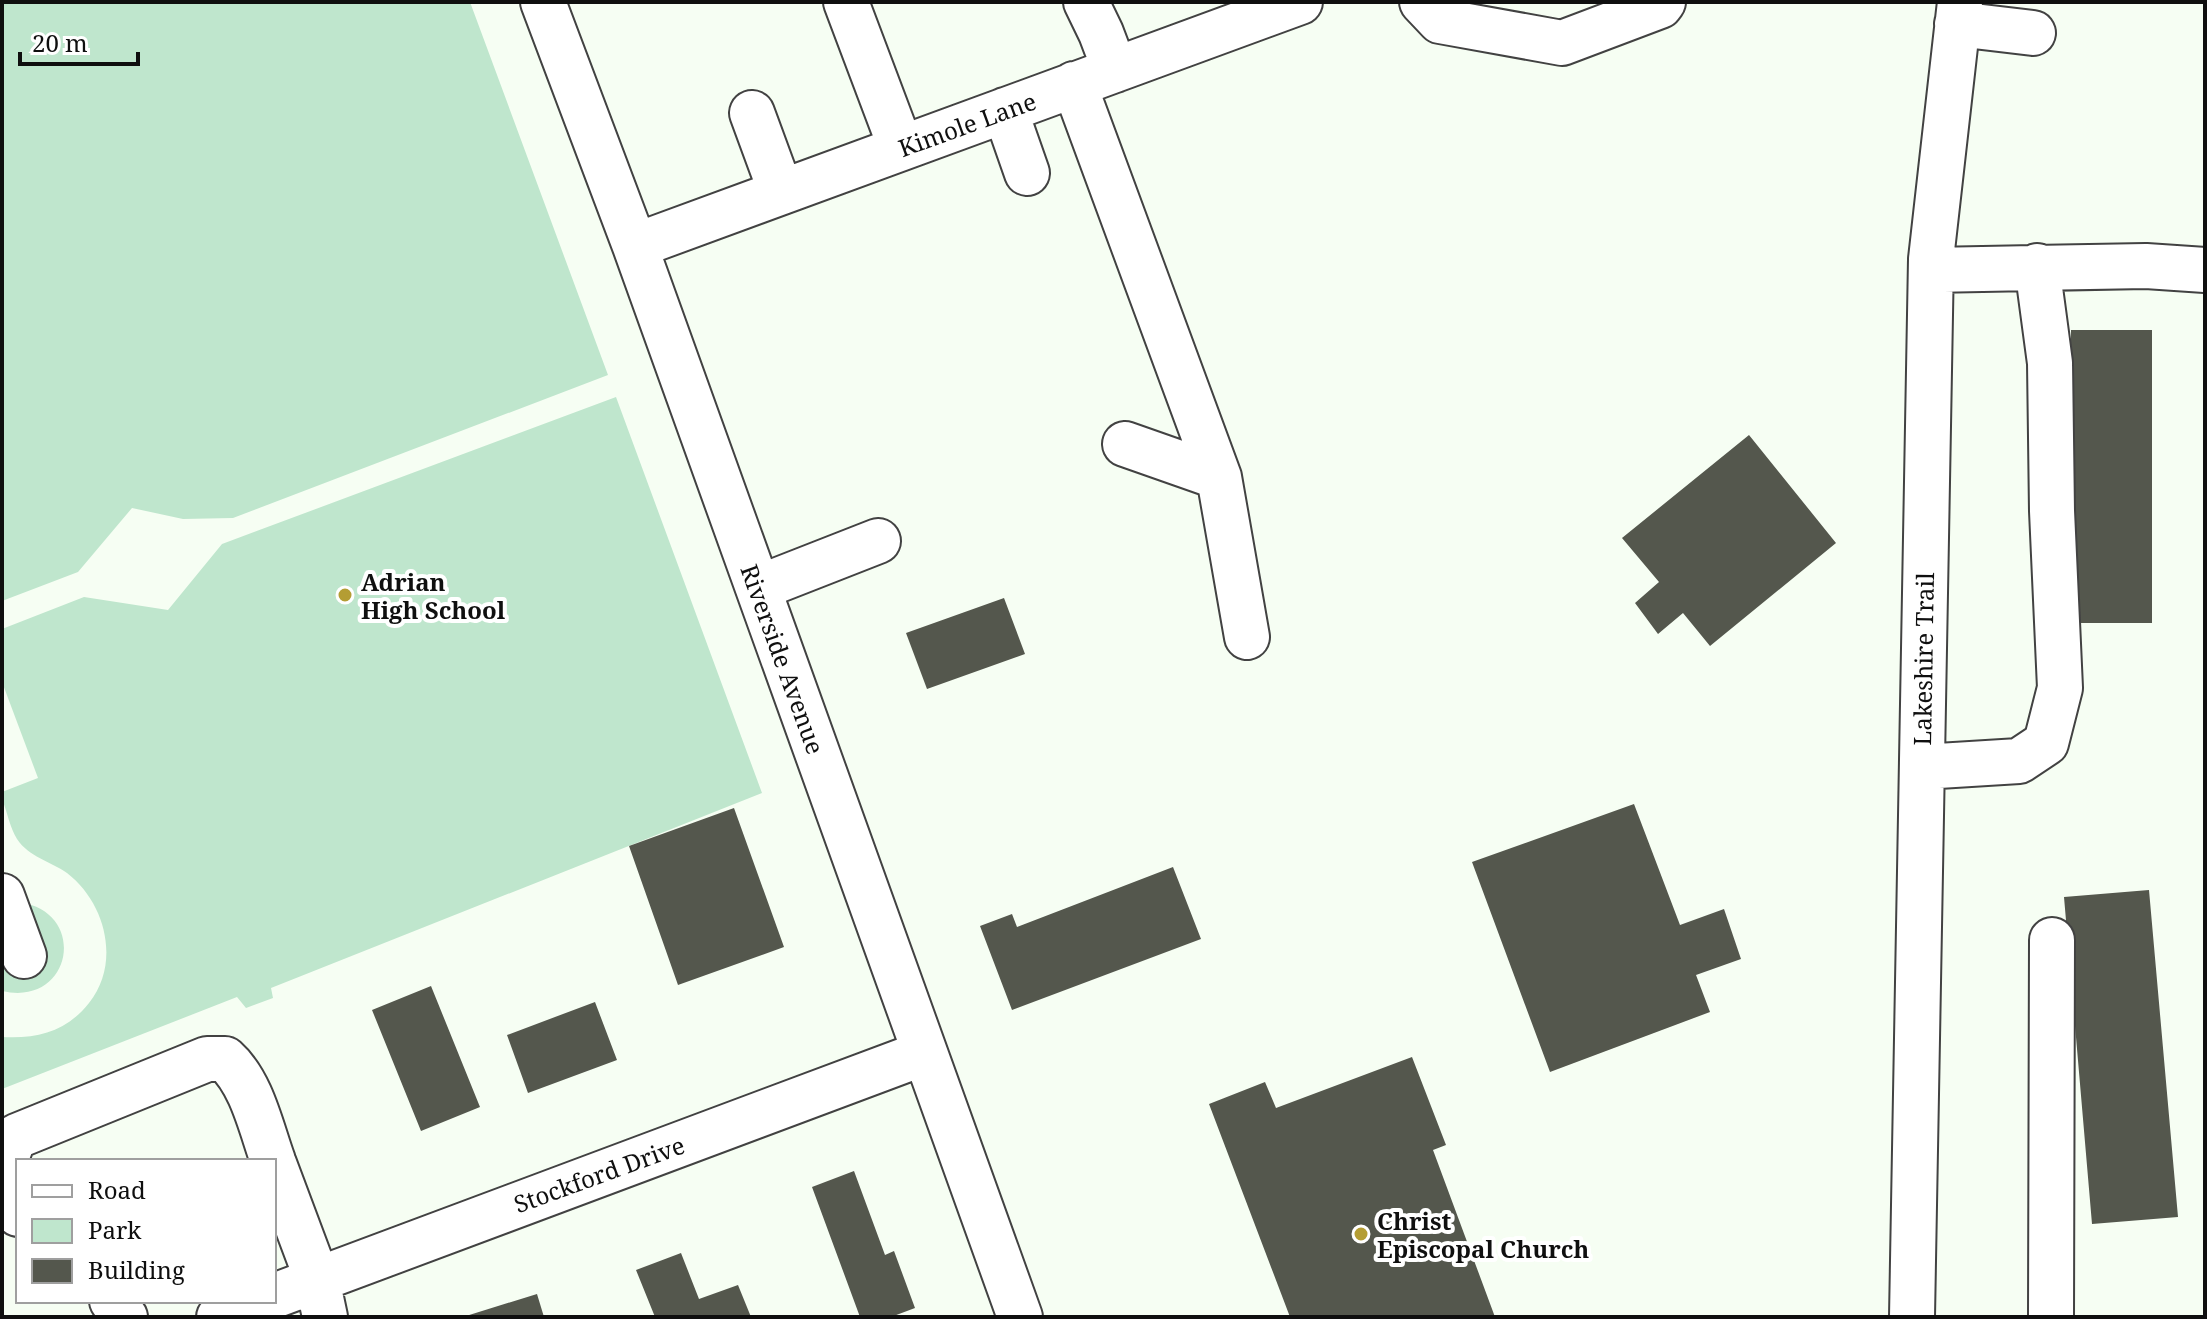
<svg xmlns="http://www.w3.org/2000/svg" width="2207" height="1319" font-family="'Noto Serif',serif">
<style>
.green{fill:#bfe6cd}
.building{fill:#54574d}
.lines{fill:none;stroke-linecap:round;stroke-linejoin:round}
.minor-casing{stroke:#424242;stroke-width:48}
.minor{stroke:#fff;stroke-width:44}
.poi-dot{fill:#b49d33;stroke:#fff;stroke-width:3}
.labels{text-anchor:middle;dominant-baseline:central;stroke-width:8;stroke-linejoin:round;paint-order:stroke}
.street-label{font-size:24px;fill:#0f0f0f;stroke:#fff}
.poi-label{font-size:24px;font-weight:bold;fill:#0f0f0f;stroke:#fff;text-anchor:start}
</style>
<rect width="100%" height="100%" fill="#f6fef3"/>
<path class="green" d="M 2,2 L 470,2 L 608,375 L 233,518 L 183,519 L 132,508 L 78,572 L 2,601 Z
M 616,397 L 762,793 L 271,988 L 273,998 L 246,1008 L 237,997 L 2,1089 L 2,1037 C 37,1039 66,1032 89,1003 C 121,963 106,903 67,873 C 50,861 29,857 17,839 C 10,828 7,811 2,799 L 2,792 L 38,778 L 2,682 L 2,629 L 84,597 L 168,610 L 222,544 Z
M 14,902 C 89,906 75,1008 2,991 L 2,906 Z"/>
<path class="building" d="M 2071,330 L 2152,330 L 2152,623 L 2071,623 Z
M 1749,435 L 1836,543 L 1710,646 L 1683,613 L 1658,634 L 1635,603 L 1659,582 L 1622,538 Z
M 1004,598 L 1025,654 L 927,689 L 906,633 Z
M 1634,804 L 1680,925 L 1724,909 L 1741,959 L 1696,975 L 1710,1012 L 1550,1072 L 1472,862 Z
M 734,808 L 784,947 L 678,985 L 629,846 Z
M 1173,867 L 1201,939 L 1012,1010 L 980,926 L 1012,914 L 1017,927 Z
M 2149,890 L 2178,1217 L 2092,1224 L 2064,897 Z
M 431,986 L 480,1107 L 421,1131 L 372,1010 Z
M 595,1002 L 617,1060 L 528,1093 L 507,1035 Z
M 1412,1057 L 1446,1145 L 1433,1150 L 1495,1317 L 1290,1317 L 1209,1104 L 1265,1082 L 1276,1108 Z
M 854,1171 L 885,1255 L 894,1251 L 915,1308 L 891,1317 L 860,1317 L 812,1187 Z
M 681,1253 L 699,1299 L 738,1285 L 751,1317 L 655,1317 L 636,1270 Z
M 537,1294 L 544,1317 L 466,1317 L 466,1316 Z"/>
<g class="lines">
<g class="minor-casing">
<path id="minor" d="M 543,2 L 635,246 L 1020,1317
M 846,2 L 901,148
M 1086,2 L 1101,33 L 1115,70
M 1422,2 L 1440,21 L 1562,43 L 1660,6 L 1663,2
M 1957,24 L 2033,33
M 1074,84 L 1219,477 L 1247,637
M 1005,110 L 1027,173
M 752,113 L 781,192
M 635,246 L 1300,2
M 1931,270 L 2146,266 L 2205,270
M 1125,444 L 1219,477
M 758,588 L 878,541
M 1922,767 L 2019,761 L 2046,743 L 2060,688 L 2052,511 L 2050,363 L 2037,266
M 2,896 L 24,956
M 274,1164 L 317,1279 L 325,1317
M 18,1214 C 6,1190 0,1156 17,1136 L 207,1059 L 225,1059 C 252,1083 261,1128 273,1161
M 274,1296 L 924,1053
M 112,1301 L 125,1317
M 219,1317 L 260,1301
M 1912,1317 L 1931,259 L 1960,2
M 2051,1317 L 2052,940"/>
</g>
<use href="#minor" class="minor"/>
</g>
<g class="poi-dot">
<circle cx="345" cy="595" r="8"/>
<circle cx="1361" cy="1234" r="8"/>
</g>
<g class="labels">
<g class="street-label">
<text transform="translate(967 124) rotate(-20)">Kimole Lane</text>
<text transform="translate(783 659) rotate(70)">Riverside Avenue</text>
<text transform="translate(1923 659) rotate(-89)">Lakeshire Trail</text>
<text transform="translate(599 1174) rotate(-20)">Stockford Drive</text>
</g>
<g class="poi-label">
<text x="361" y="581">Adrian<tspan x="361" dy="28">High School</tspan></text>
<text x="1377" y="1220">Christ<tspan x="1377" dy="28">Episcopal Church</tspan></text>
</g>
</g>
<rect width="2207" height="1319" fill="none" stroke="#0f0f0f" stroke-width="8"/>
<rect x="16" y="1159" width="260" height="144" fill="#ffffff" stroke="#9f9f9f" stroke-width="2"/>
<rect x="32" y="1185" width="40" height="12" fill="#ffffff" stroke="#9f9f9f" stroke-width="2"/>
<text x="88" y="1199" font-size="24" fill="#0f0f0f">Road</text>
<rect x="32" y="1219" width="40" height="24" fill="#bfe6cd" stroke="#9f9f9f" stroke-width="2"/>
<text x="88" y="1239" font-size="24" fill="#0f0f0f">Park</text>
<rect x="32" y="1259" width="40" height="24" fill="#54574d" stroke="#9f9f9f" stroke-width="2"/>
<text x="88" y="1279" font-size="24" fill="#0f0f0f">Building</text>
<path d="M20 52v12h118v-12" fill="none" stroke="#0f0f0f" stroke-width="4"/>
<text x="32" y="52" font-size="24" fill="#0f0f0f" stroke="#ffffff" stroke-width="6" paint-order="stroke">20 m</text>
</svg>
